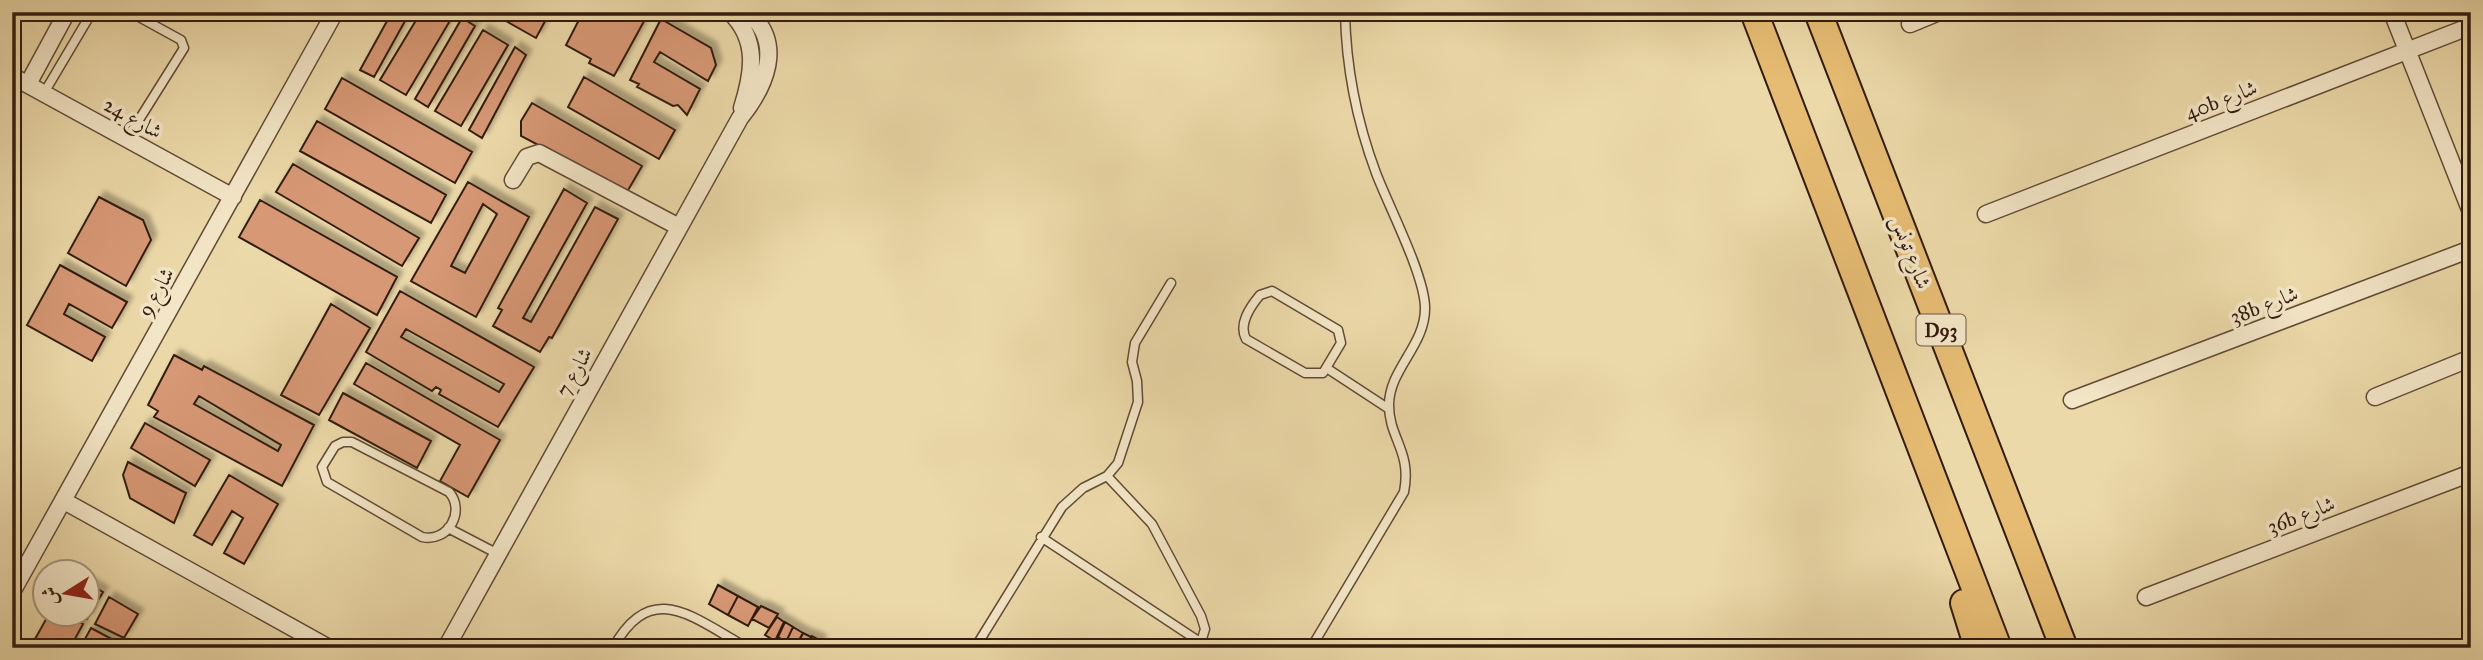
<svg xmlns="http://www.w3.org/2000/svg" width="2483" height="660" font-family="'IM FELL Great Primer',Amiri,serif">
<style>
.building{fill:#d79874;stroke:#331c0f;stroke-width:2;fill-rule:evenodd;filter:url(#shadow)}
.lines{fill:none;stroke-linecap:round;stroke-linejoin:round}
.service-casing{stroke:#614b36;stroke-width:11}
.minor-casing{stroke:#614b36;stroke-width:19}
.primary-casing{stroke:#331c0f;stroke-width:30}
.service{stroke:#f3e6c7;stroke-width:8}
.minor{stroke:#f3e6c7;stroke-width:16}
.primary{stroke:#e6bc74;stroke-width:26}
.labels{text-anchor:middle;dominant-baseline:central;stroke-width:7;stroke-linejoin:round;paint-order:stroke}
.shield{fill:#f3e6c7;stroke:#6d5946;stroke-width:2}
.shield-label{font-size:19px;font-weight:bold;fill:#331c0f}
.street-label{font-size:21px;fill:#331c0f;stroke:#f3e6c7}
</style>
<defs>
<filter id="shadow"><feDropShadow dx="5.5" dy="-5.5" stdDeviation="2" flood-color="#0004"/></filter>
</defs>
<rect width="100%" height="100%" fill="#ecd9a9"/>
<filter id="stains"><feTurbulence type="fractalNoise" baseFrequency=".00286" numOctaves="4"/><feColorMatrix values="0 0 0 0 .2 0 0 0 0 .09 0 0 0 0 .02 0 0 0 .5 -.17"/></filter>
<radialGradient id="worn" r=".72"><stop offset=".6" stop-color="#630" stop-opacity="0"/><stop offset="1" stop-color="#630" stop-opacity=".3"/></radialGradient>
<path class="building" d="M 392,12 L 410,12 L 374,77 L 360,70 Z
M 421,12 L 454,14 L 406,95 L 380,80 Z
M 490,12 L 550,12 L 536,38 Z
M 583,12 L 648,14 L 614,76 L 589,63 L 591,59 L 566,45 Z
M 462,18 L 475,26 L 428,107 L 415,99 Z
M 661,19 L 711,48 L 716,65 L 708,81 L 660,52 L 654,62 L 700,89 L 687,115 L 678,105 L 673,106 L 637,87 L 639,84 L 630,80 Z
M 483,30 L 508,45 L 461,126 L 435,111 Z
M 515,47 L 526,55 L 482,138 L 469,130 Z
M 584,77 L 675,130 L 659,159 L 568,107 Z
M 342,78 L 472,152 L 455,183 L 325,109 Z
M 532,103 L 642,166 L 627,192 L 521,136 L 521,121 Z
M 317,121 L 446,195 L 431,223 L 300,151 Z
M 293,164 L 419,238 L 402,266 L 276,192 Z
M 468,182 L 529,217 L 476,317 L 411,281 ZM 483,204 L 497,214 L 465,273 L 451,266 Z
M 564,189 L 587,203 L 523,318 L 531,322 L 595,207 L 618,219 L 552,338 L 549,337 L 540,352 L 493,326 L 502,310 L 498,308 Z
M 99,197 L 143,220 L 151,240 L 126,286 L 68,253 Z
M 260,200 L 397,277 L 377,315 L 239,237 Z
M 60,265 L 127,302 L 112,328 L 69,304 L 64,314 L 105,337 L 92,361 L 27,325 Z
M 400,291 L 534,367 L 498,427 L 439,394 L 441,390 L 436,387 L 432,391 L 366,352 ZM 406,329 L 504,384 L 499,392 L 401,337 Z
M 331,304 L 370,328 L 319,415 L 281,395 Z
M 174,355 L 202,370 L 204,366 L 314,425 L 282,486 L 154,417 L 158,411 L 148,405 ZM 199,396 L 281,445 L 278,451 L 194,404 Z
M 366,363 L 500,440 L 468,497 L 440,481 L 460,445 L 354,384 Z
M 343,393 L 431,441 L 417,468 L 329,420 Z
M 145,423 L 210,460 L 195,486 L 131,448 Z
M 128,462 L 186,493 L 174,523 L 130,498 L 123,475 Z
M 229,475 L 278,504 L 244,564 L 224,553 L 243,518 L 232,511 L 212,545 L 194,535 Z
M 88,583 L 103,592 L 87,619 L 77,614 L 88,614 Z
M 718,585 L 738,596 L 728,615 L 709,604 Z
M 738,596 L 758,607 L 748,626 L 728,615 Z
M 109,597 L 138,614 L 124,638 L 95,624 Z
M 761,606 L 778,614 L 769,628 L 752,619 Z
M 49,614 L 66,614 L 83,624 L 70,648 L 30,648 Z
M 777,617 L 784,622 L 775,641 L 765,635 Z
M 785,622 L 793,627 L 786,642 L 778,637 Z
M 793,627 L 803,633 L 795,647 L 786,642 Z
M 91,628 L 123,645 L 122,648 L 80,648 Z
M 803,633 L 811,637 L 805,648 L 796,648 Z
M 812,636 L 821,641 L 817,648 L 808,648 Z"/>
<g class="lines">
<g class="service-casing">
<path id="service" d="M 44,93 L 92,12
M 127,139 L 184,48 L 181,40 L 130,12
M 1272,291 L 1338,330 L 1341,343 L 1323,373 L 1305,373 L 1246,339 C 1238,324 1250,307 1260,295 Z
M 1328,369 L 1389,409
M 343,442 L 352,442 L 449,492 C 466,511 448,543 422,537 L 327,482 L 322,467 L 335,446 Z
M 1107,476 L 1152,524 L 1201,616 L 1205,629 L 1201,642
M 448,528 L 498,554
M 1041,537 L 1209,648
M 613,648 C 652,577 694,619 748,648
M 975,648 L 1062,507 L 1083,488 L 1107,476 L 1118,463 L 1138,402 L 1137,381 L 1132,362 L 1135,343 L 1171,283
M 1311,648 L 1404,492 C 1412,451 1389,439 1389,405 C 1389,369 1426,345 1425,307 C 1424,274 1389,207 1376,173 C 1357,122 1346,67 1345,12"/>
</g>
<g class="minor-casing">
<path id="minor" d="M 730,12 C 759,40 753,73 742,108
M 2392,12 L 2471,212
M 1910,24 L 1939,12
M 12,76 L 233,197
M 28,84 L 67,12
M 513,180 L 527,157 L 539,153 L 679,227
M 1986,214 L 2471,26
M 2375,397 L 2471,358
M 2072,400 L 2471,249
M 64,501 L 329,648
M 12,592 L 335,12
M 2146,597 L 2471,473
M 446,648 L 740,118 C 765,87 785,44 748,12"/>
</g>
<g class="primary-casing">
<path id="primary" d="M 1754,12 L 1998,648
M 1818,12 L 2064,648
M 1964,603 L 1978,648"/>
</g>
<use href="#service" class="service"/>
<use href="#minor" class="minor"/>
<use href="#primary" class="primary"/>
</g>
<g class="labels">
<rect class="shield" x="1916.5" y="314.5" width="49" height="31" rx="5"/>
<g class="shield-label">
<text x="1941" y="330">D93</text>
</g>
<g class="street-label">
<text transform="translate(2221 100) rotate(-21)">40b شارع</text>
<text transform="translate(133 118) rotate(29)">شارع 24</text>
<text transform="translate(1911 252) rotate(69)">شارع تونس</text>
<text transform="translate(156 292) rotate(-61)">شارع 9</text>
<text transform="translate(2264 305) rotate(-21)">38b شارع</text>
<text transform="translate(574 372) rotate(-61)">شارع 7</text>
<text transform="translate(2301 515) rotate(-21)">36b شارع</text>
</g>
</g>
<rect width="2483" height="660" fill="none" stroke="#ecd9a9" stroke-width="42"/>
<rect x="14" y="14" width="2455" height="632" fill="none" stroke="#331c0f" stroke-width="3.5"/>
<rect x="21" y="21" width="2441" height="618" fill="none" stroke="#331c0f" stroke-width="2"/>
<g transform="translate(66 593) rotate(259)"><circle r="33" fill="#f3e6c7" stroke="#a6957d" stroke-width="2"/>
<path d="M0-5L12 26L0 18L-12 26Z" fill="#8f2418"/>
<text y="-10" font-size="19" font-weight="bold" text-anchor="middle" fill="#331c0f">ش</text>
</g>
<rect width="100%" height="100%" filter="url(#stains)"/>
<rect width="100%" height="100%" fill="url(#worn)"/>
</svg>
